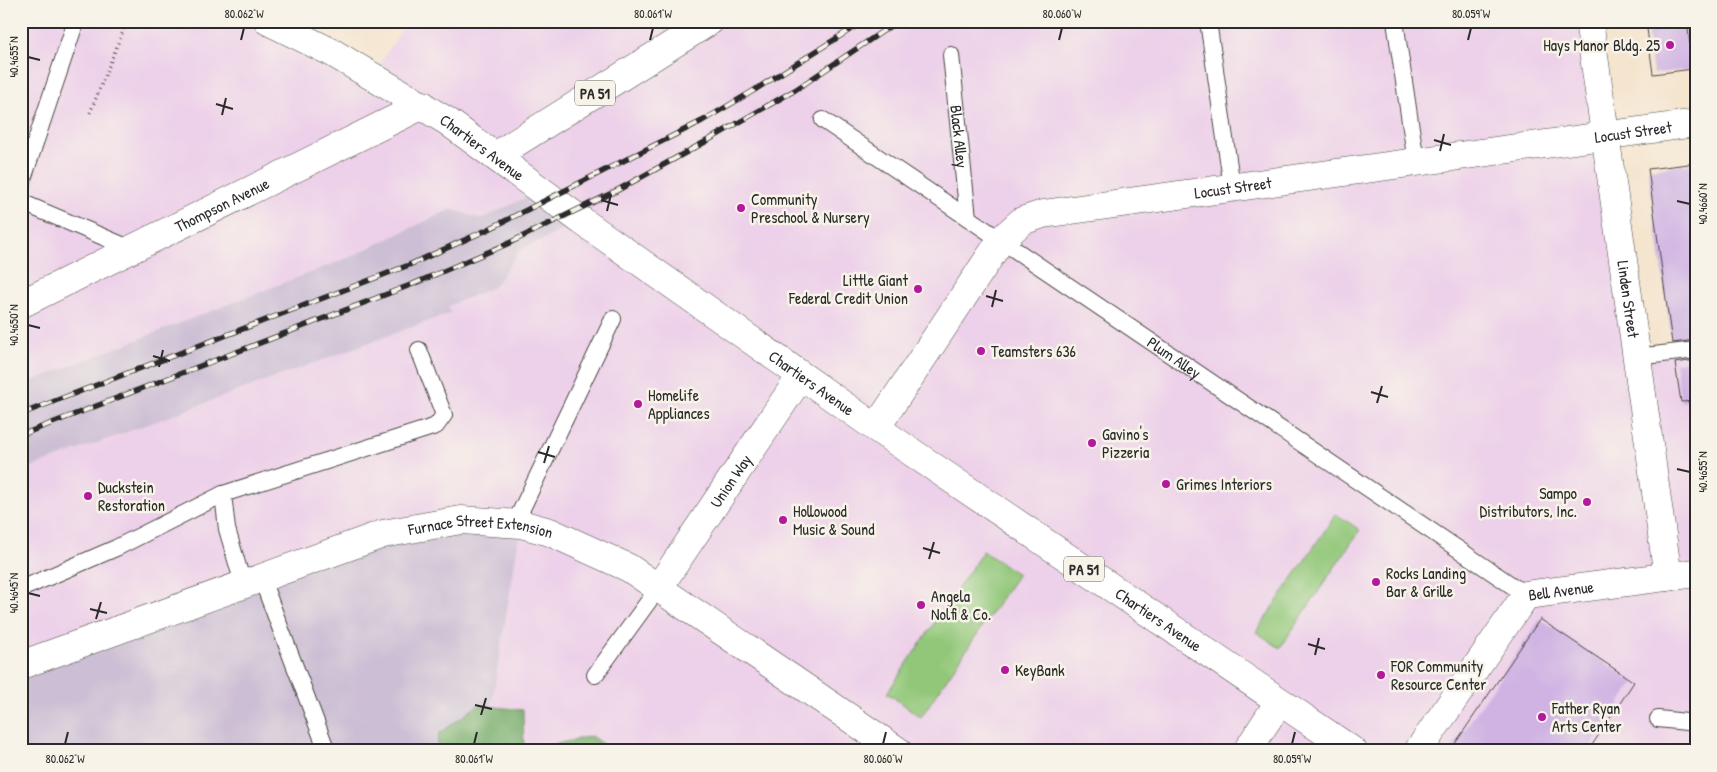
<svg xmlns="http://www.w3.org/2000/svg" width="1717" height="772" font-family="'Patrick Hand',sans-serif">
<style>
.built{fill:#edd0e9}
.industrial{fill:#ccbed4}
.green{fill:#92c779;stroke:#5e7952}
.forest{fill:#75ac69;stroke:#506c4a}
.building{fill:#d0b3e3}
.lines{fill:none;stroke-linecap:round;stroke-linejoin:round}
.service-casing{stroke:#494743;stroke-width:18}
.minor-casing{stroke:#494743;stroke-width:29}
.primary-casing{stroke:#494743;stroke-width:29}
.path{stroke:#494743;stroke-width:3;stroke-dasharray:1 4;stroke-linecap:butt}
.service{stroke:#fff;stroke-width:16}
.minor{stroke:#fff;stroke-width:28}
.primary{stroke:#fff;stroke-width:28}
.rail-casing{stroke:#2b2b2b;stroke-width:5.5}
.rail{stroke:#f7f3e8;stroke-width:4;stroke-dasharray:11;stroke-linecap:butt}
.ticks{fill:none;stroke:#2b2b2b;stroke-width:2}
.poi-dot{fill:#b5179e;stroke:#f7f3e8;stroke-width:2}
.labels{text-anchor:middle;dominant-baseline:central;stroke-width:5;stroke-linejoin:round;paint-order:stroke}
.shield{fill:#f7f3e8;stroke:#686764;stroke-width:1}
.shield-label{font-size:15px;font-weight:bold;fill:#2b2b2b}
.poi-label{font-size:16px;fill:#2b2b2b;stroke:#f7f3e8;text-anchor:start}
.street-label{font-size:16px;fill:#2b2b2b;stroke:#f7f3e8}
.neatline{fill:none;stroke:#2b2b2b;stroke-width:2}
.ticks-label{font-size:12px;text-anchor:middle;fill:#2b2b2b}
</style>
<rect width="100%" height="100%" fill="#f7f3e8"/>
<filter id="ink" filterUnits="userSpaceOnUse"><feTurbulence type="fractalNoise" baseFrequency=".02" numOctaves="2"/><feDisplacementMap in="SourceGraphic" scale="10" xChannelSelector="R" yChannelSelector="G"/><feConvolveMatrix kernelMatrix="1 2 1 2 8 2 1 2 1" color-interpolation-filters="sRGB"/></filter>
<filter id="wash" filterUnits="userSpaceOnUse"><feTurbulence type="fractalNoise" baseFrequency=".0096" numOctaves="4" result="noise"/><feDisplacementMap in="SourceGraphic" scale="20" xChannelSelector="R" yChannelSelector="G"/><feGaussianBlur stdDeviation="1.12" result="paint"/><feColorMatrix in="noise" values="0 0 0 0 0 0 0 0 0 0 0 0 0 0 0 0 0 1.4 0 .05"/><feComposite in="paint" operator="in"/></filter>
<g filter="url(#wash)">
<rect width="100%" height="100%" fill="#f5e4ce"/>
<path class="built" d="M 21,21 L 268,21 L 372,76 L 407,21 L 682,21 L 695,31 L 710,21 L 1589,21 L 1637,357 L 1696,350 L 1696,751 L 484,751 L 21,665 L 21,471 L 449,313 L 447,306 L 494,287 L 520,250 L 581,221 L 540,190 L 481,219 L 451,209 L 350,257 L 21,385 Z"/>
<path class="industrial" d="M 541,190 L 582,221 L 520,250 L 494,287 L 448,306 L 450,313 L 21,471 L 21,385 L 350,257 L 451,209 L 481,219 Z
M 521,524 L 484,751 L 21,751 L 21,665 L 324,554 Z"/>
<path class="green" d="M 1336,514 L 1360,530 L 1280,648 L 1256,632 Z
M 983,551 L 1018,574 L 921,717 L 887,693 Z"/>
<path class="forest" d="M 478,705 L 523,710 L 524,751 L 436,751 L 439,734 Z
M 591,736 L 613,751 L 526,751 Z"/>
<g id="blocks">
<path class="building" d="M 1646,21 L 1687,21 L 1693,69 L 1653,74 Z
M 1696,163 L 1696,340 L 1672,343 L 1648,169 Z
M 1696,360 L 1696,401 L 1681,402 L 1675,363 Z
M 1540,619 L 1634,682 L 1588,751 L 1450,751 Z"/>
</g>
</g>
<g filter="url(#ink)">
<use href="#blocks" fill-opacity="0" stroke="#494743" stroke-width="1"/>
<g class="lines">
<g class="service-casing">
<g id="service">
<path d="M 1208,21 L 1232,187"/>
<path d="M 1395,21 L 1416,162"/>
<path id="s1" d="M 951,55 L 968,218"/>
<path id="s2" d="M 823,120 L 1526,595"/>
<path d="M 21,185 L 73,30"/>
<path d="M 21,202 L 134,250"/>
<path d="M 1637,357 L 1696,350"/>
<path d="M 515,523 L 613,319"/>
<path d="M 261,577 L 327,751"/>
<path d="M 243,584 L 227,529 L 223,494 L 436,426 L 444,415 L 419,350"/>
<path d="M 21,589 L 116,548 L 223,494"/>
<path d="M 595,675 L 659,587"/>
<path d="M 1658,719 L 1696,723"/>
</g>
</g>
<g class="minor-casing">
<g id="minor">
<path id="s3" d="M 1589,21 L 1668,577"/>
<path id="s4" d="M 21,304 L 423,105"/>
<path id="s5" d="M 876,428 L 1001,240 L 1022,221 L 1043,214 L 1696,123"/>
<path id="s6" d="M 659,587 L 801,376"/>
<path id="s7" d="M 21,665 L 383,534 L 461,520 L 521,524 L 550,532 L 629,568 L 898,751"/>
<path d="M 1247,751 L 1279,702"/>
<path id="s8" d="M 1418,751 L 1526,595 L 1696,573"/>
</g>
</g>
<g class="primary-casing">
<g id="primary">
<path id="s9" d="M 268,21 L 333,53 L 447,121 L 582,221 L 876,428 L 1353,751"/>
<path d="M 495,156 L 710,21"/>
</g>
</g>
<path class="path" d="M 90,113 L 127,21"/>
<use href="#service" class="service"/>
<use href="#minor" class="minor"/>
<use href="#primary" class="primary"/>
<g class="rail-casing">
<path id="rail" d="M 21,414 L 409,265 L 489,229 L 702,121 L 753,91 L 864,21
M 21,435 L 413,284 L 507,244 L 616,191 L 705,142 L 795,90 L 898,21"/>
</g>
<use href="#rail" class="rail"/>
</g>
</g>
<path class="ticks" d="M 241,40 L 244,28M 650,40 L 653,28M 1059,40 L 1062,28M 1468,40 L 1471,28M 28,57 L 40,60M 216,104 L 233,109M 222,115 L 226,98M 1434,140 L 1451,145M 1440,151 L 1444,134M 601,200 L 618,205M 1677,201 L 1690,204M 607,211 L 611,194M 986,296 L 1003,301M 992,307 L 996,290M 28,325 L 40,328M 153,356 L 170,361M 159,367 L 163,350M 1371,392 L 1388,397M 1377,403 L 1382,386M 538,452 L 555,457M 544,463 L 549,446M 1677,469 L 1690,472M 923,548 L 940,553M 929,559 L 934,542M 28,593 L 40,596M 90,609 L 107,613M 96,619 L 101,602M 1308,644 L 1325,649M 1315,655 L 1319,638M 475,705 L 492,709M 481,715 L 486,698M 65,744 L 68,732M 474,744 L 477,732M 883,744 L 886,732M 1292,744 L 1295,732"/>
<g class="poi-dot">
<circle cx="1670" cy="45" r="5"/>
<circle cx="741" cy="208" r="5"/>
<circle cx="918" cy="289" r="5"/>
<circle cx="981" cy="351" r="5"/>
<circle cx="638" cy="404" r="5"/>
<circle cx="1092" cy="443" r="5"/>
<circle cx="1166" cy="484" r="5"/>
<circle cx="88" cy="496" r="5"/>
<circle cx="1587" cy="502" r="5"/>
<circle cx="783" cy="520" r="5"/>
<circle cx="1376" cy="582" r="5"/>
<circle cx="921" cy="605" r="5"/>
<circle cx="1005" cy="670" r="5"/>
<circle cx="1381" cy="675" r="5"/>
<circle cx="1542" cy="717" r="5"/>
</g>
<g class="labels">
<g class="shield">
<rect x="575" y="80.5" width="40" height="25" rx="4"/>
<rect x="1064" y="556.5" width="40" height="25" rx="4"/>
</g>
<g class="shield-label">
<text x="595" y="93">PA 51</text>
<text x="1084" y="569">PA 51</text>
</g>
<g class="poi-label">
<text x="1660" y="45" text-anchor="end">Hays Manor Bldg. 25</text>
<text x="751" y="199">Community<tspan x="751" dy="18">Preschool &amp; Nursery</tspan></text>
<text x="908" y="280" text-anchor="end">Little Giant<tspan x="908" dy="18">Federal Credit Union</tspan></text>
<text x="991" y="351">Teamsters 636</text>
<text x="648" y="395">Homelife<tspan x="648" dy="18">Appliances</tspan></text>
<text x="1102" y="434">Gavino's<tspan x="1102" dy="18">Pizzeria</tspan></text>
<text x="1176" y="484">Grimes Interiors</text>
<text x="98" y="487">Duckstein<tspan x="98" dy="18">Restoration</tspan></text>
<text x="1577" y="493" text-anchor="end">Sampo<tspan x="1577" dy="18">Distributors, Inc.</tspan></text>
<text x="793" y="511">Hollowood<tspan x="793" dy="18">Music &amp; Sound</tspan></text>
<text x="1386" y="573">Rocks Landing<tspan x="1386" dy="18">Bar &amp; Grille</tspan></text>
<text x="931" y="596">Angela<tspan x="931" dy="18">Nolfi &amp; Co.</tspan></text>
<text x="1391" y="666">FOR Community<tspan x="1391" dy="18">Resource Center</tspan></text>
<text x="1015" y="670">KeyBank</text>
<text x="1552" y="708">Father Ryan<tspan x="1552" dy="18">Arts Center</tspan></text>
</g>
<g class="street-label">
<text stroke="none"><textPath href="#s5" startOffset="872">Locust Street</textPath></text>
<text stroke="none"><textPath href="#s1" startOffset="82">Black Alley</textPath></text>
<text stroke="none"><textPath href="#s9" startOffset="249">Chartiers Avenue</textPath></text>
<text stroke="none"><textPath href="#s5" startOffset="468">Locust Street</textPath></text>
<text stroke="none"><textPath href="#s4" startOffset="224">Thompson Avenue</textPath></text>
<text stroke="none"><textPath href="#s3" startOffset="281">Linden Street</textPath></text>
<text stroke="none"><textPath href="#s2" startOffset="424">Plum Alley</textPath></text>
<text stroke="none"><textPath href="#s9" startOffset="654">Chartiers Avenue</textPath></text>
<text stroke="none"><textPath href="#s6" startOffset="128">Union Way</textPath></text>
<text stroke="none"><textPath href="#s7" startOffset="484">Furnace Street Extension</textPath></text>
<text stroke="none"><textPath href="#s8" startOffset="225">Bell Avenue</textPath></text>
<text stroke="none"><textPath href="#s9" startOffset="1074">Chartiers Avenue</textPath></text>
</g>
</g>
<rect width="1717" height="772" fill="none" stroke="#f7f3e8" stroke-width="55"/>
<rect x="28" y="28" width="1662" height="716" class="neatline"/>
<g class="ticks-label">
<text x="244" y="18">80.062°W</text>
<text x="653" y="18">80.061°W</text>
<text x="1062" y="18">80.060°W</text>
<text x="1471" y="18">80.059°W</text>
<text transform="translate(14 57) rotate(-90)" y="4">40.4655°N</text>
<text transform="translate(1703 204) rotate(-90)" y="4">40.4660°N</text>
<text transform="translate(14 325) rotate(-90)" y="4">40.4650°N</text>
<text transform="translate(1703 472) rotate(-90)" y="4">40.4655°N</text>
<text transform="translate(14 593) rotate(-90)" y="4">40.4645°N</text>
<text x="65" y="763">80.062°W</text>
<text x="474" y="763">80.061°W</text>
<text x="883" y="763">80.060°W</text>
<text x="1292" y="763">80.059°W</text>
</g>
</svg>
